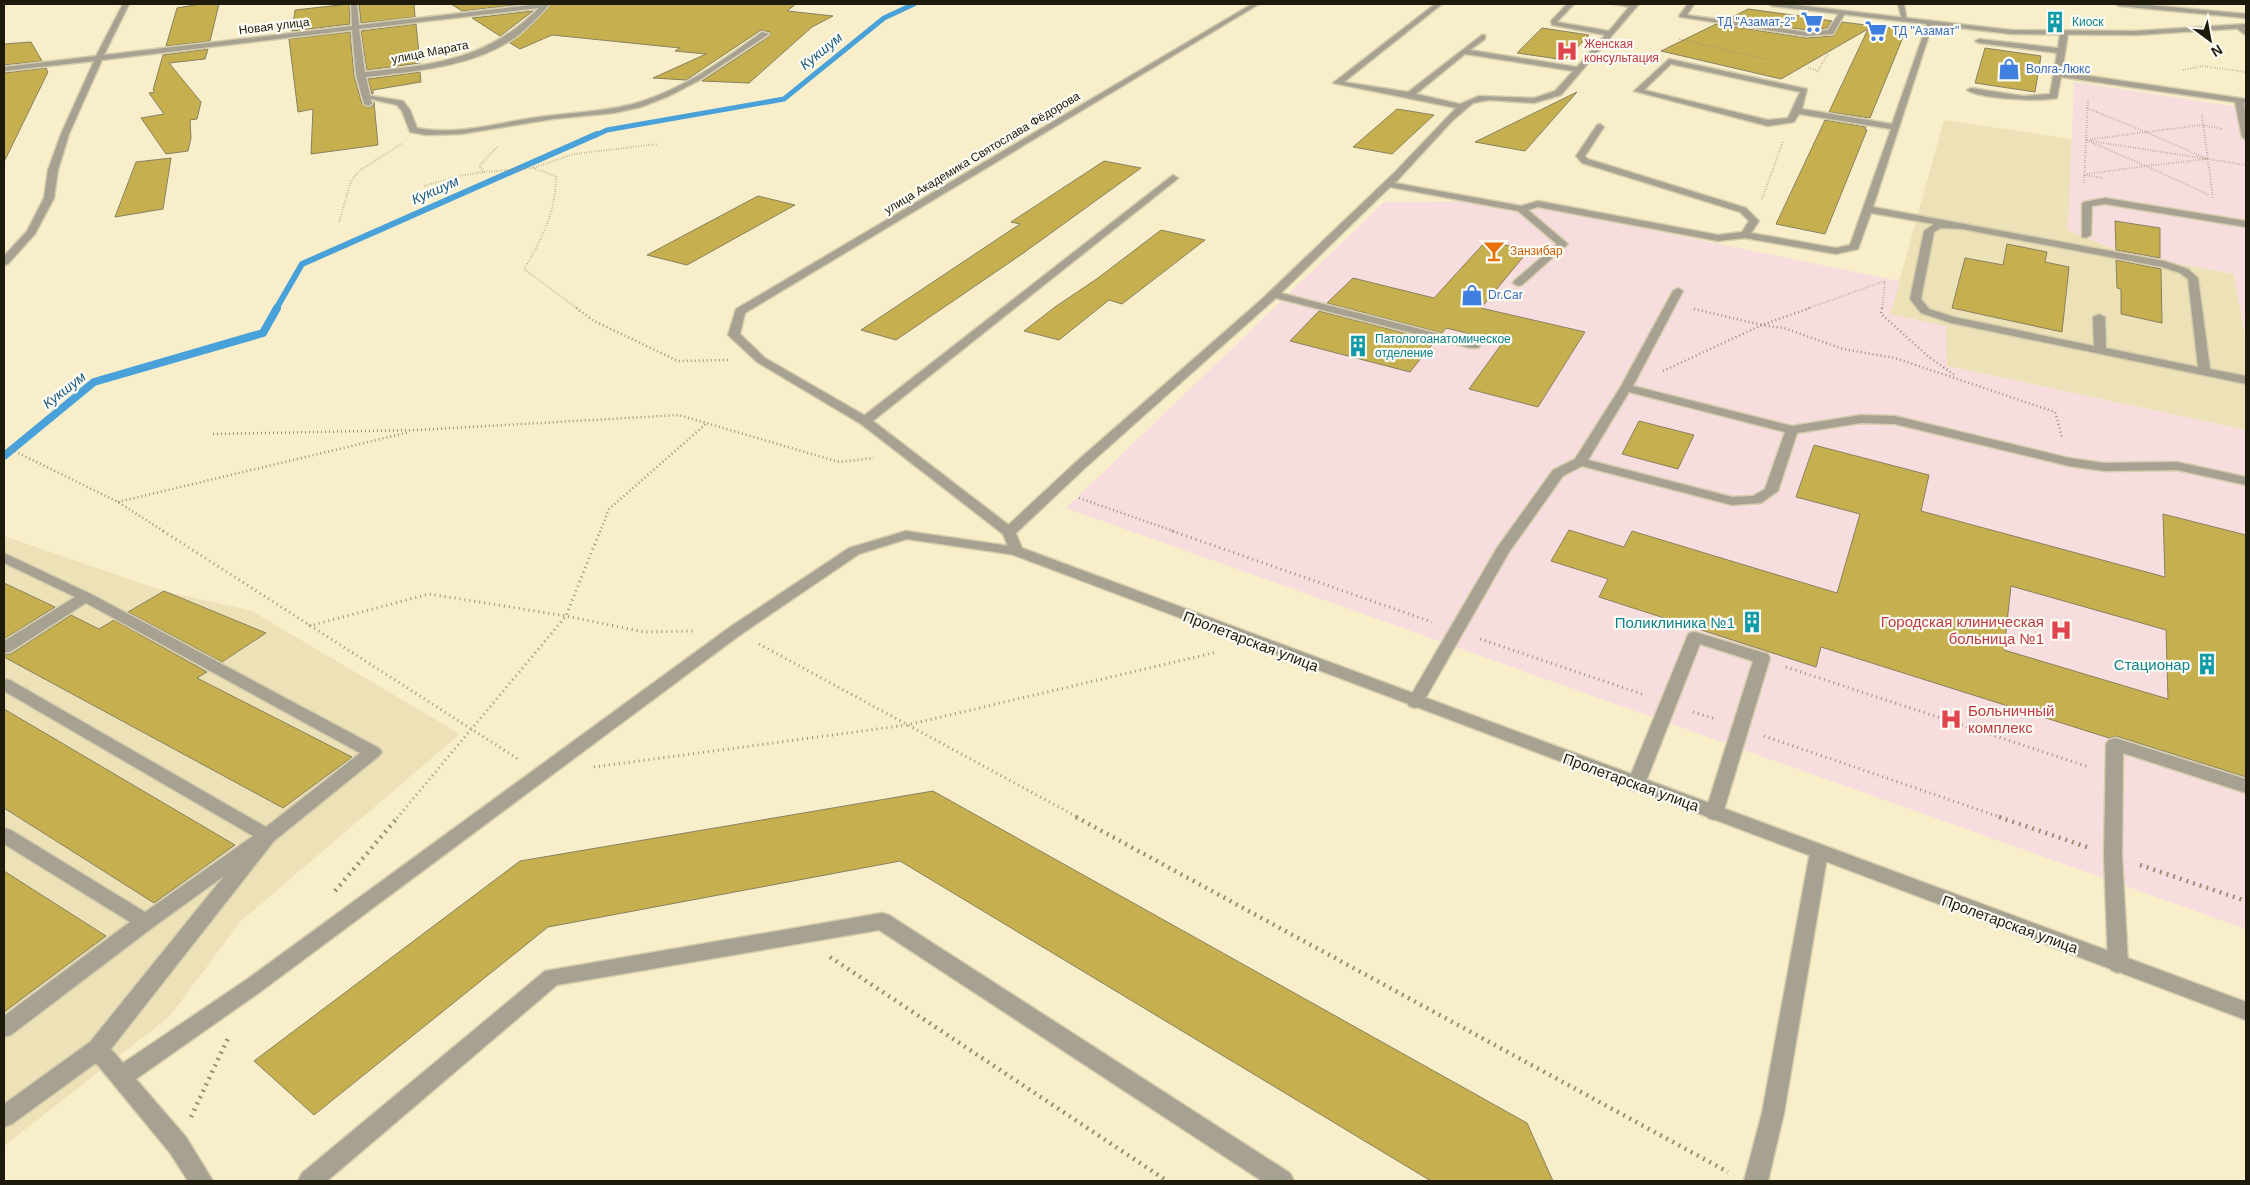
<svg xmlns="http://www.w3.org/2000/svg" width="2250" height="1185" font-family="Arial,sans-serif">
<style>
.built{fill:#ede2b7}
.medical{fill:#f8ddde}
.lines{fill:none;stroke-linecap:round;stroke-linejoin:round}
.stream-far2{stroke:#49a1da;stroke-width:5}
.stream-far1{stroke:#49a1da;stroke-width:6}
.stream{stroke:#49a1da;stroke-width:8}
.building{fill:#c6af4f;stroke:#89815f;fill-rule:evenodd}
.lane-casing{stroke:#d5cdac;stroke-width:3}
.street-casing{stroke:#d5cdac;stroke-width:3}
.path-far3{stroke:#989177;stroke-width:2;stroke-dasharray:0.5 2;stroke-linecap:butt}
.path-far2{stroke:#989177;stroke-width:2.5;stroke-dasharray:1 3;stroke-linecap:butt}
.path-far1{stroke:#989177;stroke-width:3;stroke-dasharray:1 4;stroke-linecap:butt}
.path{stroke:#989177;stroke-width:4.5;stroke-dasharray:2 5;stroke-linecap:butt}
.lane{fill:#a7a192;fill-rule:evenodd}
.street{fill:#a7a192;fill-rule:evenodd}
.labels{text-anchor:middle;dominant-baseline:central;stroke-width:4.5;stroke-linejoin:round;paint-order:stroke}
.far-shop-label{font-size:12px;fill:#366cbe;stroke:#fdfcf4;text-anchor:start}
.far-culture-label{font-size:12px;fill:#0d838f;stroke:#fdfcf4;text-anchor:start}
.far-street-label{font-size:12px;fill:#1d1a0c;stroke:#fdfcf4}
.far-health-label{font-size:12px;fill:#be3a42;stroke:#fdfcf4;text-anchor:start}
.far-food-label{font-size:12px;fill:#c56008;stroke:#fdfcf4;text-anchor:start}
.far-water-label{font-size:14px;font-style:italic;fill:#17597f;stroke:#fdfcf4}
.health-label{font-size:15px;fill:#be3a42;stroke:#fdfcf4;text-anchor:end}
.culture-label{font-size:15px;fill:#0d838f;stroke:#fdfcf4;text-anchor:end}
.street-label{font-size:15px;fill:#1d1a0c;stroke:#fdfcf4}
</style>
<rect width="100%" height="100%" fill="#f8efca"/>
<path class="built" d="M 1944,120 L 2072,139 L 2068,230 L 2126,254 L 2234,274 L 2246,340 L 2246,430 L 1947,366 L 1890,314 Z
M 4,536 L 164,591 L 252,611 L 460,734 L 241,921 L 170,1016 L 4,1146 Z"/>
<path class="medical" d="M 2074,82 L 2246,108 L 2246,340 L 2234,274 L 2126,254 L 2068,230 Z
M 1509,201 L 1900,281 L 1890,314 L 1946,326 L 1947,366 L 2246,430 L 2246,929 L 1066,508 L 1384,202 Z"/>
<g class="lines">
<path class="stream-far2" d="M 594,136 L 607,130 L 784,99 L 884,18 L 914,4"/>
<path class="stream-far1" d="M 276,309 L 302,264 L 597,134"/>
<path class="stream" d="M 4,456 L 94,382 L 263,333 L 277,308"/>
</g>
<path class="building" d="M 201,4 L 219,4 L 210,41 L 166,46 L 177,8 Z
M 349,4 L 350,24 L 292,31 L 295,10 Z
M 359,4 L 414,4 L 415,17 L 361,23 Z
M 451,4 L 525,4 L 462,11 Z
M 550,4 L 796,4 L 787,11 L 833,16 L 812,27 L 749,83 L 702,81 L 770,36 L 770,32 L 761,30 L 686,80 L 653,78 L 706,54 L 675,51 L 680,48 L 552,35 L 520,49 L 510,43 L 530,27 L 550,6 Z
M 1748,9 L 1807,17 L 1832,21 L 1827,28 L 1806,30 L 1728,19 Z
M 533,11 L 500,36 L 472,18 Z
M 1842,22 L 1906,30 L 1870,118 L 1829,112 L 1868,29 L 1781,79 L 1661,51 L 1716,24 L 1806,38 L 1833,36 Z
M 416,24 L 420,63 L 367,70 L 361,31 Z
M 1542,28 L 1589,35 L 1565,60 L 1517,53 Z
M 350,32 L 354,76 L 362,104 L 369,108 L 374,105 L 374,102 L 378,145 L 311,154 L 313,109 L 298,112 L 289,39 Z
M 31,42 L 42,61 L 4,65 L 4,44 Z
M 1985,48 L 2041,56 L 2035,92 L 1975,83 Z
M 208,49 L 205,59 L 169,63 L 201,102 L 197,119 L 190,120 L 191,138 L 188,151 L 166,154 L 141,118 L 164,114 L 149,93 L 155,92 L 153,90 L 163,55 Z
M 46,68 L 48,72 L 4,162 L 4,73 Z
M 420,72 L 421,82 L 373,90 L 373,94 L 372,94 L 368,79 Z
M 1577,92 L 1525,151 L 1475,142 Z
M 1397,109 L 1434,115 L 1392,154 L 1353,147 Z
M 1825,120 L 1866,127 L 1865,130 L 1867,130 L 1825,234 L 1776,224 Z
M 171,158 L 163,209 L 115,217 L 136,162 Z
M 1104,161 L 1141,168 L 1022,254 L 896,340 L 861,330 L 1020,224 L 1011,222 Z
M 758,196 L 795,205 L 687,265 L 647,255 Z
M 2115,221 L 2160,228 L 2160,258 L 2116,250 Z
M 1161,230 L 1205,240 L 1122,304 L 1109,300 L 1059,340 L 1024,331 L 1055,307 L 1098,278 Z
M 1486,241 L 1529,250 L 1481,308 L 1585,332 L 1538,407 L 1469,389 L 1503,342 L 1446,328 L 1442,333 L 1327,303 L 1353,278 L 1434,298 Z
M 2007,244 L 2047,252 L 2045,262 L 2069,267 L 2062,332 L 1952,308 L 1965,258 L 2003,265 Z
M 2116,260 L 2161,269 L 2162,323 L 2121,314 L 2121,289 L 2117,288 Z
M 1319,311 L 1435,341 L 1410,372 L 1290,341 Z
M 1639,421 L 1694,435 L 1678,469 L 1622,454 Z
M 1814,445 L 1929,475 L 1921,511 L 2165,577 L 2163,514 L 2246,535 L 2246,777 L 2116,736 L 2109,738 L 1821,647 L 1816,667 L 1599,597 L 1608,579 L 1551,561 L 1569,530 L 1624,547 L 1632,531 L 1837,593 L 1860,514 L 1796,497 ZM 2011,586 L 2166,630 L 2168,699 L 2004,650 Z
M 4,583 L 55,607 L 4,639 Z
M 164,591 L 266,633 L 222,662 L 128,612 Z
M 71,615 L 99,629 L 114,620 L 207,672 L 197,678 L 352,757 L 283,808 L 4,657 L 4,655 L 11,654 Z
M 4,709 L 235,845 L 154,903 L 4,808 Z
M 933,791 L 1527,1123 L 1553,1181 L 1431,1181 L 900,861 L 548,927 L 314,1115 L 254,1061 L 520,861 Z
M 4,871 L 106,936 L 4,1012 Z"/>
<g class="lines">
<g class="lane-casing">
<path id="lane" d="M 1435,4 L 1442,4 L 1344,82 L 1408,92 L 1482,35 L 1485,35 L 1485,39 L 1470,50 L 1577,67 L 1605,35 L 1552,25 L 1551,21 L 1567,4 L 1574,4 L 1557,22 L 1609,31 L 1629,7 L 1614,4 L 1639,4 L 1561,95 L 1534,103 L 1489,100 L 1473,103 L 1452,121 L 1395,183 L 1521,206 L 1538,201 L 1718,235 L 1742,232 L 1749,221 L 1740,212 L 1582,163 L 1576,156 L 1597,125 L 1600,124 L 1604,127 L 1585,156 L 1588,159 L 1746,208 L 1759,221 L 1751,233 L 1836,248 L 1850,245 L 1891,129 L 1799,114 L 1794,122 L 1768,126 L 1634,91 L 1669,59 L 1807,89 L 1802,109 L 1892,124 L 1927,24 L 1933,23 L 1873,207 L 2164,261 L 2188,269 L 2198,278 L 2210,369 L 2246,376 L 2246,384 L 1951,323 L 1921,313 L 1910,299 L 1924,231 L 1934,224 L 1871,213 L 1858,249 L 1836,254 L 1745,238 L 1718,241 L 1538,207 L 1528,210 L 1568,244 L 1522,285 L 1518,286 L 1513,283 L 1514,281 L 1557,244 L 1518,211 L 1390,187 L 1281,293 L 1478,344 L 1480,346 L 1478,348 L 1470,348 L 1276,298 L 1085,468 L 1014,535 L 1004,535 L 1002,532 L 1004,529 L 1076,462 L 1261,300 L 1395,172 L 1456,108 L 1333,83 ZM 1465,54 L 1573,71 L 1555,91 L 1534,98 L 1479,96 L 1460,104 L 1416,94 ZM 1671,64 L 1800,92 L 1788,118 L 1768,120 L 1644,90 ZM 1941,228 L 1962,229 L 2162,267 L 2180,273 L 2188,279 L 2198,367 L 2106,348 L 2105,317 L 2099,314 L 2093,317 L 2094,346 L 1954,317 L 1929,309 L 1921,299 L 1934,232 Z
M 1688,4 L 1694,4 L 1687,15 L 1806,32 L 1828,30 L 1840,12 L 1845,13 L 1833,34 L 1806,36 L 1680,17 L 1679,16 Z
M 1898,4 L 1904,4 L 1907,21 L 1902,20 Z
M 2116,4 L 2138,4 L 2246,14 L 2246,18 L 2119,6 Z
M 2235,25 L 2239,25 L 2246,30 L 2246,35 L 2235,27 Z
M 762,32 L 769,34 L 698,81 L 669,96 L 641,107 L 614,113 L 553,119 L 461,134 L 426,135 L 410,132 L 402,111 L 397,105 L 362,97 L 366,95 L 403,101 L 410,110 L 417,128 C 452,135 491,125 526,119 C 560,113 595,113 629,105 C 678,93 722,61 762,32 Z
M 2064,32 L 2068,34 L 2062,72 L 2246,99 L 2246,103 L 2244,103 L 2246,116 L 2246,140 L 2242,137 L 2235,102 L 2061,77 L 2057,98 C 2040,102 1980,99 1967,90 L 1971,88 L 2023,96 L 2050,94 L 2057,53 L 1979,43 L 1975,41 L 1979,39 L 2058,48 L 2060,34 Z
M 1173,175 L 1178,178 L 1176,180 L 869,424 L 861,424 L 859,421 L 861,418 Z
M 2105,198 L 2246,221 L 2246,227 L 2105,204 L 2092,206 L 2091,235 L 2086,238 L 2082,237 L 2082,204 L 2084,202 Z
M 1678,288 L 1683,291 L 1633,386 L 1792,426 L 1861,415 L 1895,416 L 2069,458 L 2104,463 L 2177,462 L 2246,477 L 2246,485 L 2177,470 L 2104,471 L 2069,466 L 1895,424 L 1861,423 L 1797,433 L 1778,491 L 1761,503 L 1732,505 L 1582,466 L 1563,476 L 1509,552 L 1421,706 L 1415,708 L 1409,706 L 1407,702 L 1497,548 L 1553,470 L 1575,459 L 1620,388 L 1673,291 ZM 1629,392 L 1785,432 L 1765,489 L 1753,496 L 1732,497 L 1588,460 Z
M 906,531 L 1016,547 L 1023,551 L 1016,555 L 907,539 L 859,554 L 740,635 L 260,992 L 136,1079 L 186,1137 L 213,1181 L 188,1181 L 170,1153 L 96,1063 L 12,1124 L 4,1127 L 4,1104 L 90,1042 L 224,876 L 152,928 L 11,1035 L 4,1037 L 4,1016 L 130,922 L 4,844 L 4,828 L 11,830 L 145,912 L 253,836 L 4,691 L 4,679 L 10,680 L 266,827 L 360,753 L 86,603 L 10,652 L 4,653 L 4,641 L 75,597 L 4,563 L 4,553 L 91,594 L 379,748 L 382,752 L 379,756 L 274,841 L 111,1049 L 123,1063 L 246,980 L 730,627 L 849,548 Z
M 1695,632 L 1768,654 L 1770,658 L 1723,813 L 1720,818 L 1714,820 L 1708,818 L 1705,813 L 1753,661 L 1700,644 L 1645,784 L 1642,789 L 1636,791 L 1630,789 L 1627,784 L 1687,637 L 1689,633 Z
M 2115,738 L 2246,779 L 2246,793 L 2123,753 L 2122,856 L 2128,964 L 2125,970 L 2118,973 L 2111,970 L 2108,964 L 2104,856 L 2106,744 L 2109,740 Z
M 1819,845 L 1826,847 L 1828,852 L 1784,1113 L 1768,1181 L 1744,1181 L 1762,1113 L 1810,852 L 1812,847 Z
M 882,913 L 889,915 L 1290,1173 L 1294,1181 L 1262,1181 L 879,930 L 557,985 L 327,1181 L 298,1181 L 302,1173 L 545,971 Z"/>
</g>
<g class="street-casing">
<path id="street" d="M 123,4 L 129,4 L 104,55 L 352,26 L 351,4 L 357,4 L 359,25 L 539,4 L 549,5 C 539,16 528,28 516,37 C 473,67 416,71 366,77 L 372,104 L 368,106 L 364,104 L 356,75 L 352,30 L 102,60 L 69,134 L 58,170 L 54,198 L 35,234 L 8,264 L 4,265 L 4,256 L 27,231 L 44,198 L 48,170 L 61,134 L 94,61 L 4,71 L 4,67 L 96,56 ZM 539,8 C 487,60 434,65 365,72 L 359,29 Z
M 1252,4 L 1259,4 L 745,313 L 740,334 L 765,358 L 869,418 L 1014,529 L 1022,548 L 2246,1002 L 2246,1020 L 1011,554 L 1003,534 L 861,424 L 757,362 L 728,335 L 736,309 Z
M 1769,4 L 1787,4 L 2011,30 L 2136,31 L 2246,24 L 2246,28 L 2136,35 L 2011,34 L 1772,6 Z"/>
</g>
<path class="path-far3" d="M 1679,39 L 1770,60
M 1808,68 L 1817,70
M 2183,70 L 2202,66 L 2246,72
M 1817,72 L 1828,54
M 2087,108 L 2146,132 L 2202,125 L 2222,129
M 2202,115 L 2213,198
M 2146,132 L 2207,159 L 2146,166 L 2086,140 Z
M 2091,141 L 2246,165
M 533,168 L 556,176 C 556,212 542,239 524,269 L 578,309
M 484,172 L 533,168 L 574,154 L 658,144
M 2087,174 L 2146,166 L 2209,195
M 2084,175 L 2103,178
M 2084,183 L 2088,99
M 424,186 L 458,176 L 484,172 L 479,166 L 497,147
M 1762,199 L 1783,141
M 339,222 L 351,181 L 359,171 L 401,144
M 1806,309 L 1885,281 L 1882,309"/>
<path class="path-far2" d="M 576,308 L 594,321 L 678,361 L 728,360
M 1882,308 L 1881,314 L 1929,357 L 1956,376
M 1694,309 L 1762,325 L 1810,308
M 1663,371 L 1762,325 L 1784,328 L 1843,349 L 1895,358 L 2055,412 L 2062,437
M 213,434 L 418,430 L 679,415 L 839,462 L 874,458
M 4,446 L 118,502 L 165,532
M 1079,498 L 1176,532
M 118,502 L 410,432
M 600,532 L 609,509 L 707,423"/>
<path class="path-far1" d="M 163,531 L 518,759
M 1172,531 L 1432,622
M 309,626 L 429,594 L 566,616 L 644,632 L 693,631
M 1480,639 L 1645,695
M 759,644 L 1079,818
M 1786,667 L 2089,767
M 1693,712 L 1716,719
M 1764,736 L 2003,818
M 594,767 L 907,725 L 1217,652
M 397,818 L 566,616 L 600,531"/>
<path class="path" d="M 1076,817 L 1728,1172
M 1999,817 L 2087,847
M 2140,865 L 2246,901
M 335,891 L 398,817
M 830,957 L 1167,1181
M 191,1117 L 229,1036"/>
<use href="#lane" class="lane"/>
<use href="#street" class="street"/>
</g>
<defs>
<g id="supermarket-bare" transform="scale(1.725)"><path d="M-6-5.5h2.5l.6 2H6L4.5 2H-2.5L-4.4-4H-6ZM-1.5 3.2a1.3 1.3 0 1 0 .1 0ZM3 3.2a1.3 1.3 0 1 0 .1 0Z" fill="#3f7fe0" stroke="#fdfcf4" stroke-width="2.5" paint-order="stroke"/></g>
<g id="building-bare" transform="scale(1.725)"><path d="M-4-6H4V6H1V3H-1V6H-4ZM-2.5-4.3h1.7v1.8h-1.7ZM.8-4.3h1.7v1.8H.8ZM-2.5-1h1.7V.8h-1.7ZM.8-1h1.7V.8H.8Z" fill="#0f9aa8" stroke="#fdfcf4" stroke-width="2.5" paint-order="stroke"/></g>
<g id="hospital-bare" transform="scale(1.725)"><path d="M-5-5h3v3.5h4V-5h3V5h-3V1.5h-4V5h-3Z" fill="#e0444e" stroke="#fdfcf4" stroke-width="2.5" paint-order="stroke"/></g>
<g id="shop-bare" transform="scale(1.725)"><path d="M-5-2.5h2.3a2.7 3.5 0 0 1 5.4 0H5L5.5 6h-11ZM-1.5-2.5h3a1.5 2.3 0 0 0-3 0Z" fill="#3f7fe0" stroke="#fdfcf4" stroke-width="2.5" paint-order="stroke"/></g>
<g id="bar-bare" transform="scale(1.725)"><path d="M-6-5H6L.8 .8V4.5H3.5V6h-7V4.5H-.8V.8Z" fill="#e8710a" stroke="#fdfcf4" stroke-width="2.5" paint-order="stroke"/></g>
</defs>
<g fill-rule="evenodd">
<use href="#supermarket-bare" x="1812" y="22"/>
<use href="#building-bare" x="2055" y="22"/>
<use href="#supermarket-bare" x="1876" y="31"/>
<use href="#hospital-bare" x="1567" y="51"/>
<use href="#shop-bare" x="2009" y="69"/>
<use href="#bar-bare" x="1494" y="251"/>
<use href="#shop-bare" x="1472" y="295"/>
<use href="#building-bare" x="1358" y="346"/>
<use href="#building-bare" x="1752" y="622"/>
<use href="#hospital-bare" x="2061" y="630"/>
<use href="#building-bare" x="2207" y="664"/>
<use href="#hospital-bare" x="1951" y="719"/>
</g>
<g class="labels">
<g class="far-shop-label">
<text x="1795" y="22" text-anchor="end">ТД "Азамат-2"</text>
<text x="1892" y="31">ТД "Азамат"</text>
<text x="2026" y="69">Волга-Люкс</text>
<text x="1488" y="295">Dr.Car</text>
</g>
<g class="far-culture-label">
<text x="2072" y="22">Киоск</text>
<text x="1375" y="339">Патологоанатомическое<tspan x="1375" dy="14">отделение</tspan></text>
</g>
<g class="far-street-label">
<text transform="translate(274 26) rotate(-7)">Новая улица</text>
<text transform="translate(430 52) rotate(-11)">улица Марата</text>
<text transform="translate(982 153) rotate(-31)">улица Академика Святослава Фёдорова</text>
</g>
<g class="far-health-label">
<text x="1584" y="44">Женская<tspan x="1584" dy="14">консультация</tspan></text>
</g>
<g class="far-food-label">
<text x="1510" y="251">Занзибар</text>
</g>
<g class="far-water-label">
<text transform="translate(821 51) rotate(-39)">Кукшум</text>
<text transform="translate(435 190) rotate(-24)">Кукшум</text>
<text transform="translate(64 390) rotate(-38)">Кукшум</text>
</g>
<g class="health-label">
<text x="2044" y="621">Городская клиническая<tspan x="2044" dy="17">больница №1</tspan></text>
<text x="1968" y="710" text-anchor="start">Больничный<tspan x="1968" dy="17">комплекс</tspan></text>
</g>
<g class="culture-label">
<text x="1735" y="622">Поликлиника №1</text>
<text x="2190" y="664">Стационар</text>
</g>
<g class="street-label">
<text transform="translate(1251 641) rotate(21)">Пролетарская улица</text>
<text transform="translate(1631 782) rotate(20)">Пролетарская улица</text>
<text transform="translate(2010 924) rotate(20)">Пролетарская улица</text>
</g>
</g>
<rect width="2250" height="1185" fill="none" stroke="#1d1a0c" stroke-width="10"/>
<g transform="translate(2210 40) rotate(148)" stroke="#fdfcf4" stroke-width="4" paint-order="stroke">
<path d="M0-4L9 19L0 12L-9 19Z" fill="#1d1a0c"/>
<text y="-8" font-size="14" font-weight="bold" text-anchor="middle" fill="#1d1a0c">N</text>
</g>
</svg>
